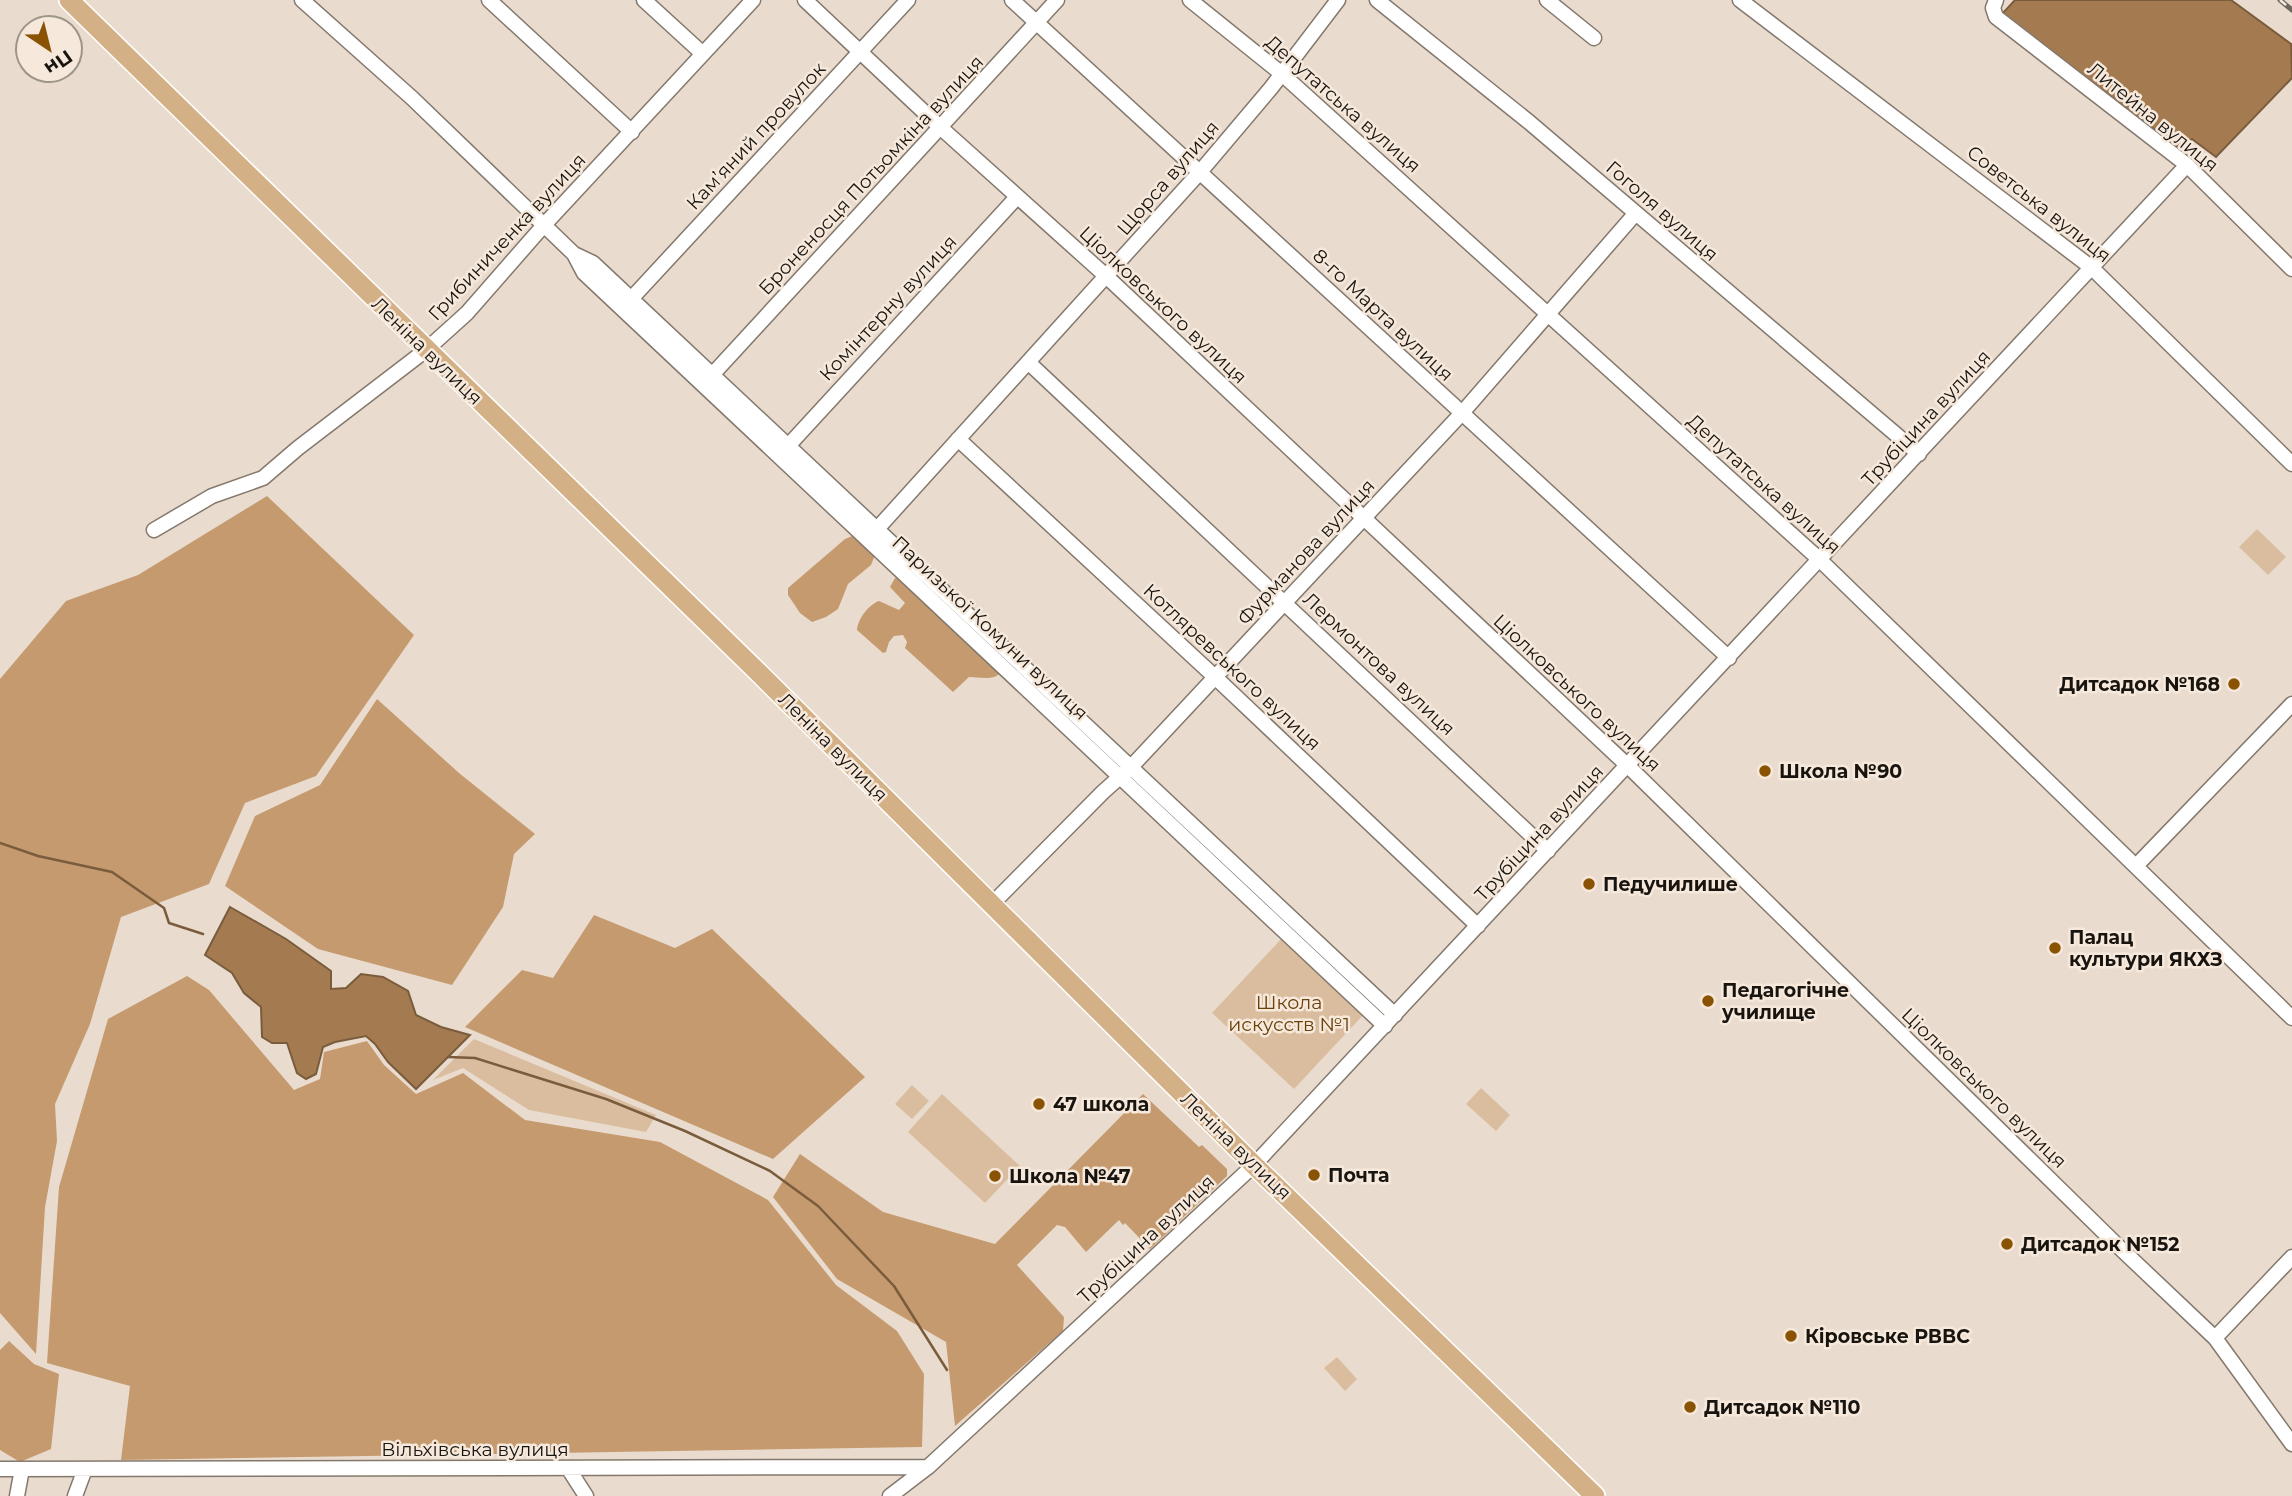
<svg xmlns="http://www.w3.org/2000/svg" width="2292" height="1496" font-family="Montserrat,sans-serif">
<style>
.green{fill:#dabd9f}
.forest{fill:#c59a6f}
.water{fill:#a47b50;stroke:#7a5c3c;stroke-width:2}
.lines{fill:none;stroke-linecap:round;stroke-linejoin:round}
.stream{stroke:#7a5c3c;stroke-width:2.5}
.minor-casing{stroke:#84786c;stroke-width:17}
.major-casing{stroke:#fff;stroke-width:22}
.minor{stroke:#fff;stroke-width:14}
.major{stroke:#d4b086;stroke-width:19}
.rail-casing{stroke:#6e675e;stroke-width:5}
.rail{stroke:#f6e9dc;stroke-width:2.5;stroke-dasharray:8;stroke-linecap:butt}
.poi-dot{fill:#8a5304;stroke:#f6e9dc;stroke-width:2.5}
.labels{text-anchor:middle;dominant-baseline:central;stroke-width:5;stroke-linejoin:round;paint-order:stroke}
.street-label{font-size:19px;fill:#18140f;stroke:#f6e9dc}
.poi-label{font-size:19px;font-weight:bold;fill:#18140f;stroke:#f6e9dc;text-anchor:start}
.park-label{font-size:19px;fill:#6a410a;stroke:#f6e9dc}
</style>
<rect width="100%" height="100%" fill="#e9dccf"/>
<path class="green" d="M 2257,529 L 2286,557 L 2268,575 L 2239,547 Z
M 1283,937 L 1365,1013 L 1294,1089 L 1212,1013 Z
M 474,1039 L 656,1115 L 646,1132 L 529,1110 L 463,1068 L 433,1080 Z
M 912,1085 L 929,1101 L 912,1119 L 895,1104 Z
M 1481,1088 L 1510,1115 L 1496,1131 L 1466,1104 Z
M 942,1094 L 1020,1166 L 985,1203 L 908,1132 Z
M 1337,1357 L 1357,1379 L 1345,1391 L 1324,1368 Z"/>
<path class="forest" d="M 267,496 L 414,635 L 316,776 L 245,803 L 209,884 L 121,917 L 90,1024 L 55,1104 L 57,1141 L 45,1207 L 36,1354 L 0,1313 L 0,679 L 66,601 L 138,575 Z
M 852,536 L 861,536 L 875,555 L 871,565 L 848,584 L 838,609 L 826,617 L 812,622 L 800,613 L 788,595 L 788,588 L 845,539 Z
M 895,578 L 900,578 L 1002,670 C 996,682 980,677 969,677 L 953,692 L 905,648 L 907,642 L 903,635 L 894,636 L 889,642 L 886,652 L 883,653 L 857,630 C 858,619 868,605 879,601 L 899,610 L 905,603 L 890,587 Z
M 377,699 L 459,773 L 535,834 L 514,854 L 503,907 L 452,985 L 318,949 L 225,886 L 255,816 L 320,785 Z
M 594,915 L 675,948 L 712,929 L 865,1077 L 773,1159 L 465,1027 L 522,970 L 553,978 Z
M 187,976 L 209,990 L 294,1090 L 320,1079 L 324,1052 L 367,1041 L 384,1065 L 416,1094 L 463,1073 L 525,1120 L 660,1142 L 768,1200 L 836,1285 L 897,1331 L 924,1374 L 922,1447 L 121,1460 L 130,1386 L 47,1363 L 59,1187 L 108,1019 Z
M 1143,1094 L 1199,1147 L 1202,1145 L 1227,1169 L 1227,1176 L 1150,1249 L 1125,1223 L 1123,1225 L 1119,1220 L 1086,1252 L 1065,1227 L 1057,1225 L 1017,1265 L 1064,1317 L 1063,1331 L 955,1426 L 946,1342 L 837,1279 L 773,1197 L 800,1154 L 883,1212 L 995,1244 Z
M 9,1341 L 34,1364 L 59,1374 L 51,1449 L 20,1462 L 0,1450 L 0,1350 Z"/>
<path class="water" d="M 2015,0 L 2231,0 L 2291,44 L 2292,78 L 2216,157 L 2192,139 L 2182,150 L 2001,15 Z
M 230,907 L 286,939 L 331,971 L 331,989 L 346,988 L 361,974 L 383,977 L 408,991 L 416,1015 L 441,1027 L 470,1035 L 416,1089 L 388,1062 L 375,1044 L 366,1036 L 335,1042 L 323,1047 L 316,1074 L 306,1079 L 297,1073 L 287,1043 L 272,1043 L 262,1037 L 261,1007 L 244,993 L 232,973 L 205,955 Z"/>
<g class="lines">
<path class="stream" d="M 0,843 L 38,856 L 112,872 L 164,908 L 169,923 L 203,934
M 448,1057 L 475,1058 L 606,1099 L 685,1131 L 770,1171 L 818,1206 L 894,1286 L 947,1370"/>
<g class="minor-casing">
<path id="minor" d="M 302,0 L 412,98 L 574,254 L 593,263 L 1395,1015
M 489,0 L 632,132
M 644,0 L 703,54
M 805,0 L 940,127 L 1106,276 L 1628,766 L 2120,1248 L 2215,1338 L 2292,1444
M 1012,0 L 1729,658
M 1190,0 L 1282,74 L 1820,560 L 2292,1018
M 1377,0 L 1529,122 L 1919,454
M 1547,0 L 1594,38
M 1740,0 L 2092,268 L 2292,464
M 1996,0 L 1993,8 L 1996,17 L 2187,165 L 2292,269
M 574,254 L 584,273 L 1385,1026
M 631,299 L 908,0
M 1028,362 L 1548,851
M 712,375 L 1057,0
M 958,439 L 1215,677 L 1478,926
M 788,446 L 1017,197
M 877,529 L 1200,172 L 1271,88 L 1338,0
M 154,530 L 212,496 L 263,478 L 298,448 L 426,350 L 467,313 L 544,225 L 753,0
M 2136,866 L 2292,704
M 991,905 L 1103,792 L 1131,767 L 1462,413 L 1635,214
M 2215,1338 L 2292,1257
M 568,1468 L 586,1496
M 0,1469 L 928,1467
M 17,1496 L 22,1469
M 75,1496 L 85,1469
M 890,1496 L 928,1467 L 1254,1165 L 2187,165"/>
</g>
<g class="major-casing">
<path id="major" d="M 69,0 L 761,675 L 1254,1165 L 1595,1496"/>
</g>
<use href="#minor" class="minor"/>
<use href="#major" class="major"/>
<g class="rail-casing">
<path id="rail" d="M 2280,0 L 2292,10"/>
</g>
<use href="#rail" class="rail"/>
</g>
<g class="poi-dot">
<circle cx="2234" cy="684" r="7"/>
<circle cx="1765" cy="771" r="7"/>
<circle cx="1589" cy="884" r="7"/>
<circle cx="2055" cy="948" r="7"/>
<circle cx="1708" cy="1001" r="7"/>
<circle cx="1039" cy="1104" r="7"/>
<circle cx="1314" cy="1175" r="7"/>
<circle cx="995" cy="1176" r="7"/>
<circle cx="2007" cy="1244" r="7"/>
<circle cx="1791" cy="1336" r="7"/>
<circle cx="1690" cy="1407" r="7"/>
</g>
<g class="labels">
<g class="street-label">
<text transform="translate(1343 104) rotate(41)">Депутатська вулиця</text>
<text transform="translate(2153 117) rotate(39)">Литейна вулиця</text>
<text transform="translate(756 136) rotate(-47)">Кам’яний провулок</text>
<text transform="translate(871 175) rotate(-47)">Броненосця Потьомкіна вулиця</text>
<text transform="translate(1168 178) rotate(-49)">Щорса вулиця</text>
<text transform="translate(2039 204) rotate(38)">Советська вулиця</text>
<text transform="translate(1662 211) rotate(41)">Гоголя вулиця</text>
<text transform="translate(507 237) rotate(-47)">Грибиниченка вулиця</text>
<text transform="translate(1163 305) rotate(43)">Ціолковського вулиця</text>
<text transform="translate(888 308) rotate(-47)">Комінтерну вулиця</text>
<text transform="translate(1383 315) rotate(43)">8-го Марта вулиця</text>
<text transform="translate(427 351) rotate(44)">Леніна вулиця</text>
<text transform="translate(1926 418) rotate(-47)">Трубіцина вулиця</text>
<text transform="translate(1764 484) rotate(42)">Депутатська вулиця</text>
<text transform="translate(1306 552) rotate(-47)">Фурманова вулиця</text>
<text transform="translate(990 628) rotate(43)">Паризької Комуни вулиця</text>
<text transform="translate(1379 664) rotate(43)">Лермонтова вулиця</text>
<text transform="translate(1232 667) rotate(43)">Котляревського вулиця</text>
<text transform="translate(1577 693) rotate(43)">Ціолковського вулиця</text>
<text transform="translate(833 747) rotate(45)">Леніна вулиця</text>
<text transform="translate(1539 833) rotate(-47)">Трубіцина вулиця</text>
<text transform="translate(1984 1088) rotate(44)">Ціолковського вулиця</text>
<text transform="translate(1236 1146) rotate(44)">Леніна вулиця</text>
<text transform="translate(1146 1239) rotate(-43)">Трубіцина вулиця</text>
<text x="475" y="1449">Вільхівська вулиця</text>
</g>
<g class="poi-label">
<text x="2220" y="684" text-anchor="end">Дитсадок №168</text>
<text x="1779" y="771">Школа №90</text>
<text x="1603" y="884">Педучилише</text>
<text x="2069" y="937">Палац<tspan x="2069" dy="22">культури ЯКХЗ</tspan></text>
<text x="1722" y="990">Педагогічне<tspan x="1722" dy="22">училище</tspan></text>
<text x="1053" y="1104">47 школа</text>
<text x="1328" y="1175">Почта</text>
<text x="1009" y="1176">Школа №47</text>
<text x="2021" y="1244">Дитсадок №152</text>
<text x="1805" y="1336">Кіровське РВВС</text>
<text x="1704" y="1407">Дитсадок №110</text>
</g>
<g class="park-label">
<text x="1289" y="1002">Школа<tspan x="1289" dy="22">искусств №1</tspan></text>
</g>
</g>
<g transform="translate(49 49) rotate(145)"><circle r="33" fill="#f6e9dc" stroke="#9d948a" stroke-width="2"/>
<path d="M0-5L12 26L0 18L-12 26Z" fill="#8a5304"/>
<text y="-10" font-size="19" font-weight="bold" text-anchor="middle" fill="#18140f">Пн</text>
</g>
</svg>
